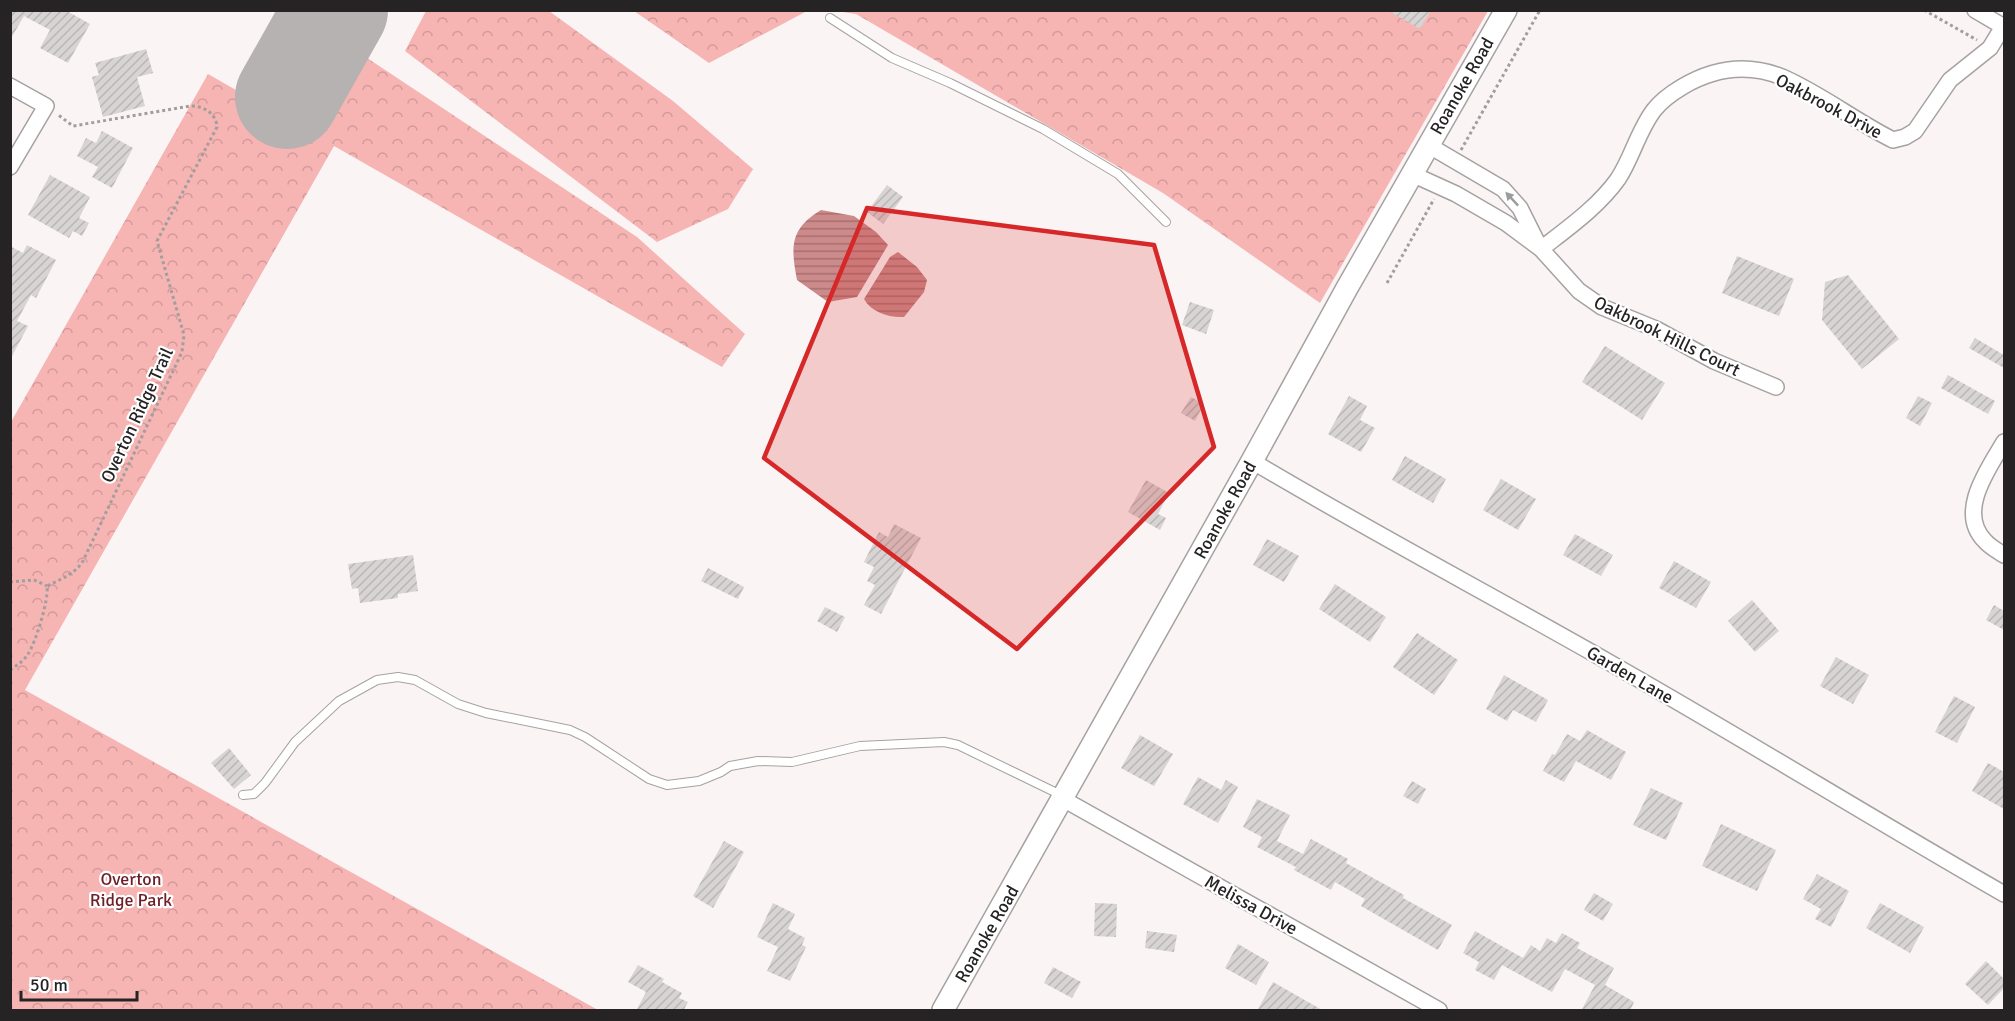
<svg xmlns="http://www.w3.org/2000/svg" width="2015" height="1021" font-family="Signika,sans-serif">
<style>
.forest{fill:url(#forest-crowns)}
.water{fill:url(#water-rules)}
.lines{fill:none;stroke-linecap:round;stroke-linejoin:round}
.runway{stroke:#b6b2b2;stroke-width:104}
.building{fill:url(#building-hatch)}
.lane-casing{stroke:#a7a2a2;stroke-width:10}
.street-casing{stroke:#a7a2a2;stroke-width:18}
.secondary-casing{stroke:#a7a2a2;stroke-width:24}
.path{stroke:#a39e9e;stroke-width:3;stroke-dasharray:3 3;stroke-linecap:butt}
.lane{stroke:#fff;stroke-width:8}
.street{stroke:#fff;stroke-width:15}
.secondary{stroke:#fff;stroke-width:21}
.oneway{fill:#9d9c9c}
.marked{fill:#d62828;fill-opacity:0.2;stroke:#d62828;stroke-width:4.5;stroke-linejoin:round}
.labels{text-anchor:middle;dominant-baseline:central;stroke-width:4.5;stroke-linejoin:round;paint-order:stroke}
.street-label{font-size:18px;fill:#252323;stroke:#fff}
.park-label{font-size:18px;fill:#6e1e26;stroke:#fff}
</style>
<defs>
<pattern id="forest-crowns" width="20" height="18" patternUnits="userSpaceOnUse" patternTransform="scale(1.5)"><rect width="20" height="18" fill="#f6b4b3"/><path d="M2 6a3 3 0 1 1 6 0M12 15a3 3 0 1 1 6 0" fill="none" stroke="#d39a9a"/></pattern>
<pattern id="water-rules" width="6" height="5" patternUnits="userSpaceOnUse" patternTransform="scale(1.5)"><rect width="6" height="5" fill="#cd8a8a"/><path d="M0 2.5h6" fill="none" stroke="#a67070"/></pattern>
<pattern id="building-hatch" width="6" height="6" patternUnits="userSpaceOnUse" patternTransform="scale(1.5)"><rect width="6" height="6" fill="#d9d4d4"/><path d="M-1 1l2-2M0 6l6-6M5 7l2-2" fill="none" stroke="#bab6b6"/></pattern>
</defs>
<rect width="100%" height="100%" fill="#faf4f4"/>
<path class="forest" d="M 426,11 L 549,11 L 673,101 L 753,169 L 728,209 L 657,242 L 405,51 Z
M 634,11 L 807,11 L 709,63 Z
M 836,11 L 1488,11 L 1320,303 L 1163,193 L 856,14 Z
M 352,48 L 637,237 L 745,334 L 722,367 L 334,146 L 25,690 L 598,1010 L 11,1010 L 11,422 L 208,74 L 304,129 Z"/>
<path class="water" d="M 821,210 L 854,216 L 876,232 L 888,245 L 857,297 L 828,302 L 797,280 C 791,248 789,229 821,210 Z
M 898,252 L 917,267 L 927,280 L 924,292 L 904,317 C 889,318 871,312 864,299 L 890,257 Z"/>
<g class="lines">
<path class="runway" d="M 287,97 L 336,10"/>
</g>
<path class="building" d="M 10,10 L 65,10 L 90,24 L 68,63 L 40,48 L 50,30 L 24,16 L 10,40 Z
M 1387,10 L 1431,10 L 1420,29 Z
M 146,49 L 153,73 L 137,77 L 145,106 L 103,117 L 92,77 L 99,75 L 95,63 Z
M 102,131 L 133,148 L 112,188 L 92,177 L 98,167 L 77,156 L 86,138 L 96,143 Z
M 50,175 L 90,197 L 79,218 L 89,223 L 82,236 L 73,231 L 69,238 L 28,215 Z
M 887,185 L 903,197 L 883,224 L 867,212 Z
M 27,245 L 56,260 L 36,298 L 31,295 L 17,321 L 28,326 L 10,360 L 10,246 L 23,253 Z
M 1737,256 L 1794,279 L 1779,316 L 1722,293 Z
M 1848,275 L 1899,339 L 1862,369 L 1822,320 L 1825,282 Z
M 1190,302 L 1214,310 L 1206,334 L 1182,325 Z
M 1975,338 L 2004,355 L 2004,368 L 1969,348 Z
M 1605,346 L 1665,383 L 1642,420 L 1582,382 Z
M 1948,375 L 1995,401 L 1988,414 L 1941,388 Z
M 1349,396 L 1367,406 L 1360,420 L 1375,428 L 1361,452 L 1328,434 Z
M 1918,396 L 1932,403 L 1920,426 L 1906,418 Z
M 1191,397 L 1204,404 L 1195,421 L 1181,413 Z
M 1405,456 L 1446,479 L 1433,503 L 1392,480 Z
M 1501,479 L 1536,499 L 1518,530 L 1483,510 Z
M 1146,480 L 1169,493 L 1158,514 L 1166,518 L 1160,530 L 1128,512 Z
M 894,524 L 921,538 L 881,614 L 864,605 L 875,585 L 867,581 L 874,567 L 864,562 L 879,532 L 888,537 Z
M 1575,534 L 1613,555 L 1601,576 L 1563,555 Z
M 1267,539 L 1299,556 L 1284,582 L 1253,565 Z
M 413,555 L 418,591 L 398,594 L 398,598 L 360,603 L 358,588 L 352,589 L 348,564 Z
M 1674,561 L 1711,582 L 1696,608 L 1659,588 Z
M 708,568 L 744,587 L 738,599 L 701,581 Z
M 1335,584 L 1386,617 L 1370,642 L 1319,609 Z
M 1752,600 L 1779,631 L 1755,652 L 1728,621 Z
M 1994,605 L 2004,611 L 2004,630 L 1986,620 Z
M 825,607 L 845,617 L 837,632 L 817,621 Z
M 1417,633 L 1458,660 L 1434,695 L 1393,667 Z
M 1836,657 L 1869,675 L 1853,704 L 1820,686 Z
M 1504,675 L 1548,700 L 1536,722 L 1513,710 L 1507,721 L 1486,709 Z
M 1954,696 L 1975,707 L 1957,743 L 1935,732 Z
M 1587,730 L 1626,752 L 1611,780 L 1576,761 L 1564,782 L 1543,771 L 1552,754 L 1555,755 L 1567,734 L 1580,741 Z
M 1140,735 L 1173,754 L 1154,786 L 1121,768 Z
M 229,748 L 251,775 L 234,789 L 211,763 Z
M 1988,763 L 2004,772 L 2004,809 L 1972,791 Z
M 1198,777 L 1221,790 L 1226,780 L 1238,787 L 1218,823 L 1183,804 Z
M 1412,781 L 1426,789 L 1418,804 L 1403,796 Z
M 1651,788 L 1683,803 L 1666,840 L 1633,825 Z
M 1257,799 L 1290,815 L 1277,841 L 1303,854 L 1311,839 L 1348,859 L 1346,863 L 1404,895 L 1403,898 L 1452,925 L 1438,950 L 1361,906 L 1365,899 L 1335,882 L 1331,890 L 1294,870 L 1296,867 L 1257,847 L 1262,837 L 1243,827 Z
M 1721,824 L 1776,850 L 1757,891 L 1702,866 Z
M 724,841 L 744,852 L 713,908 L 693,896 Z
M 1817,874 L 1849,891 L 1831,927 L 1815,919 L 1821,909 L 1803,899 Z
M 1594,893 L 1613,904 L 1603,921 L 1584,910 Z
M 773,903 L 795,914 L 788,929 L 805,938 L 802,945 L 806,947 L 790,981 L 767,971 L 778,947 L 757,937 Z
M 1095,903 L 1117,904 L 1116,937 L 1094,936 Z
M 1880,903 L 1924,927 L 1910,953 L 1866,928 Z
M 1147,931 L 1177,935 L 1174,952 L 1145,948 Z
M 1475,931 L 1523,958 L 1531,945 L 1540,951 L 1547,938 L 1556,943 L 1562,933 L 1580,943 L 1577,948 L 1614,968 L 1605,985 L 1634,1002 L 1630,1011 L 1581,1011 L 1595,985 L 1565,969 L 1552,992 L 1502,965 L 1494,980 L 1475,970 L 1479,962 L 1463,953 Z
M 1238,944 L 1269,962 L 1256,985 L 1225,968 Z
M 1986,961 L 2004,979 L 2004,988 L 1988,1005 L 1965,984 Z
M 638,965 L 664,979 L 662,982 L 682,993 L 679,998 L 688,1002 L 683,1011 L 636,1011 L 646,992 L 628,982 Z
M 1053,967 L 1081,982 L 1072,998 L 1044,983 Z
M 1273,982 L 1324,1011 L 1257,1011 Z"/>
<g class="lines">
<g class="lane-casing">
<path id="lane" d="M 830,18 L 892,58 L 950,83 L 1043,129 L 1118,174 L 1166,222
M 243,795 L 254,794 L 265,783 L 295,742 L 339,701 L 377,680 L 398,677 L 415,680 L 458,704 L 486,713 L 570,730 L 585,737 L 649,779 L 667,785 L 699,781 L 721,772 L 730,766 L 758,761 L 792,762 L 860,746 L 944,742 L 958,745 L 1063,796"/>
</g>
<g class="street-casing">
<path id="street" d="M 1975,10 L 2004,27
M 10,86 L 46,106 L 10,167
M 1428,145 L 1503,189 L 1520,208 L 1539,246
M 1412,174 L 1456,194 L 1506,223 L 1541,249 L 1579,291 L 1602,307 L 1656,329 L 1714,361 L 1776,387
M 1541,249 C 1568,228 1598,207 1618,179 C 1632,158 1638,131 1654,110 C 1661,101 1672,93 1682,87 C 1714,68 1747,63 1782,77 C 1821,94 1855,121 1893,140 L 1905,137 L 1915,131 L 1950,80 L 1990,48 L 2004,25
M 2004,442 C 1989,468 1956,512 1985,541 C 1990,547 1998,551 2004,555
M 1252,461 C 1371,532 1493,596 1612,664 C 1744,739 1873,819 2004,894
M 1063,799 L 1439,1010"/>
</g>
<g class="secondary-casing">
<path id="secondary" d="M 943,1010 L 1252,461 L 1347,288 L 1506,10"/>
</g>
<path class="path" d="M 1924,10 L 1977,40
M 1461,150 L 1540,10
M 1387,283 L 1434,199
M 10,582 L 34,580 L 47,586
M 10,670 C 17,665 24,661 28,654 C 36,642 49,599 47,586 C 61,579 75,574 83,561 L 182,352 L 184,335 L 157,241 L 217,127 C 216,113 204,106 190,106 L 73,126 L 57,114"/>
<use href="#lane" class="lane"/>
<use href="#street" class="street"/>
<use href="#secondary" class="secondary"/>
</g>
<defs><path id="oneway-solid" d="M-6-.8H1V-3.2L6.5 0L1 3.2V.8H-6Z" transform="scale(1.5)"/></defs>
<use class="oneway" href="#oneway-solid" transform="translate(1512 199) rotate(-133)"/>
<path class="marked" d="M 867,208 L 1154,245 L 1214,447 L 1017,649 L 764,458 Z"/>
<g class="labels">
<g class="street-label">
<text transform="translate(1462 86) rotate(-60)">Roanoke Road</text>
<text transform="translate(1829 106) rotate(28)">Oakbrook Drive</text>
<text transform="translate(1667 336) rotate(26)">Oakbrook Hills Court</text>
<text transform="translate(137 415) rotate(-65)">Overton Ridge Trail</text>
<text transform="translate(1225 510) rotate(-61)">Roanoke Road</text>
<text transform="translate(1630 675) rotate(30)">Garden Lane</text>
<text transform="translate(1251 905) rotate(29)">Melissa Drive</text>
<text transform="translate(987 934) rotate(-60)">Roanoke Road</text>
</g>
<g class="park-label">
<text x="131" y="879">Overton<tspan x="131" dy="21">Ridge Park</tspan></text>
</g>
</g>
<rect width="2015" height="1021" fill="none" stroke="#252323" stroke-width="24"/>
<path d="M21 991v9h116v-9" fill="none" stroke="#252323" stroke-width="3"/>
<text x="30" y="991" font-size="18" fill="#252323" stroke="#ffffff" stroke-width="4.5" paint-order="stroke">50 m</text>
</svg>
